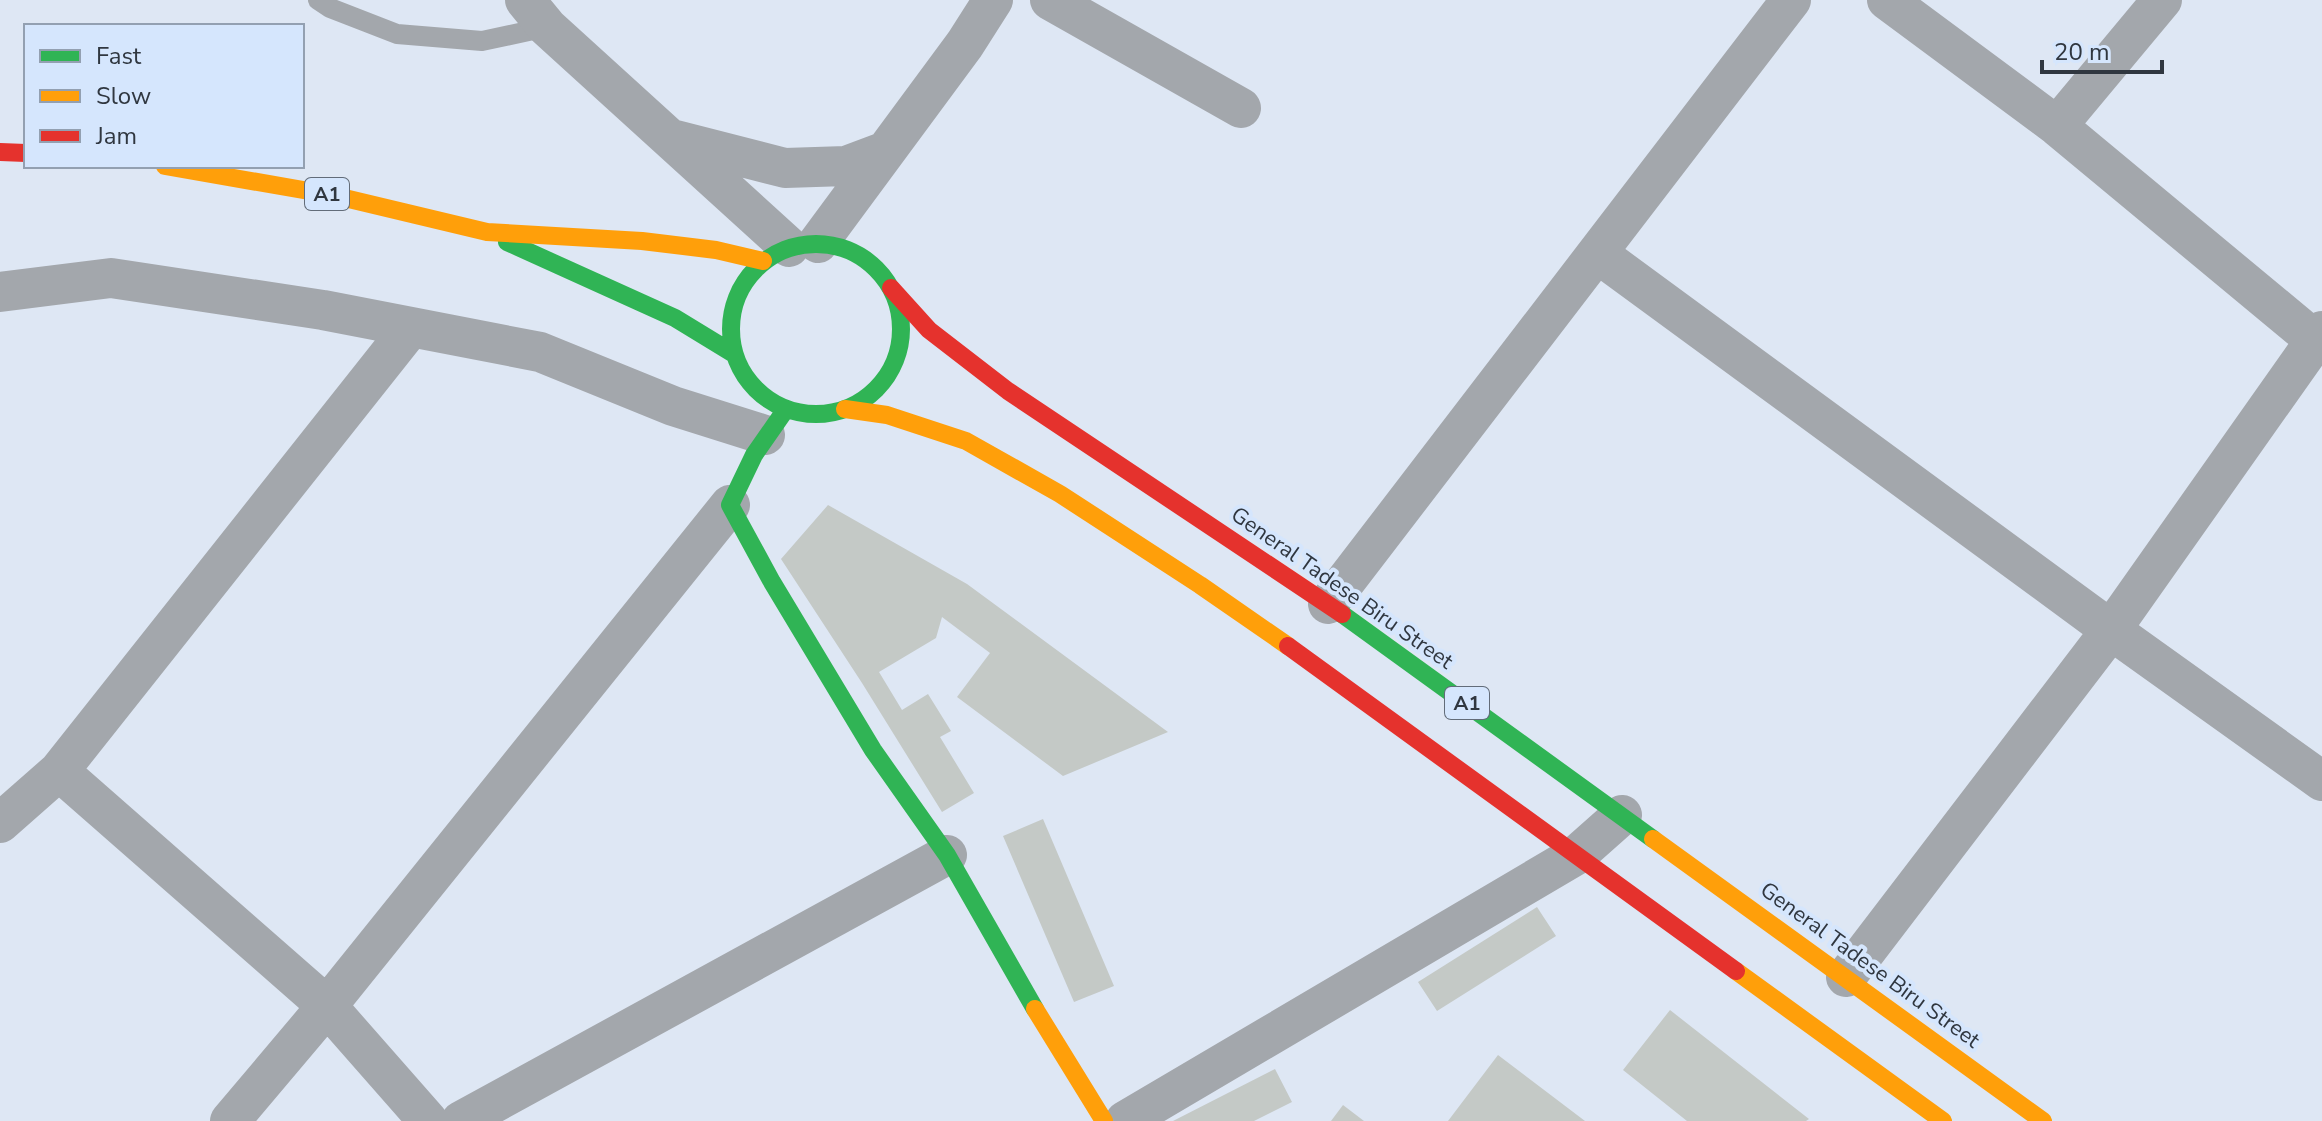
<svg xmlns="http://www.w3.org/2000/svg" width="2322" height="1121" font-family="'Nunito Sans',sans-serif">
<style>
.building{fill:#c4c9c6}
.lines{fill:none;stroke-linecap:round;stroke-linejoin:round}
.lane{stroke:#a3a7ac;stroke-width:20}
.street{stroke:#a3a7ac;stroke-width:40}
.fast{stroke:#30b455;stroke-width:18}
.slow{stroke:#ff9f0a;stroke-width:18}
.jam{stroke:#e5322d;stroke-width:18}
.labels{text-anchor:middle;dominant-baseline:central;stroke-width:8;stroke-linejoin:round;paint-order:stroke}
.shield{fill:#d5e6fd;stroke:#626c79;stroke-width:2}
.shield-label{font-size:20px;font-weight:bold;fill:#303740}
.street-label{font-size:22px;fill:#303740;stroke:#d5e6fd}
</style>
<rect width="100%" height="100%" fill="#dee7f4"/>
<path class="building" d="M 828,505 L 967,584 L 1168,732 L 1063,776 L 957,697 L 990,653 L 942,617 L 936,638 L 879,672 L 902,710 L 928,694 L 951,731 L 940,737 L 974,793 L 942,812 L 862,683 L 781,559 Z
M 1043,819 L 1114,986 L 1074,1002 L 1003,836 Z
M 1537,907 L 1556,936 L 1437,1011 L 1418,982 Z
M 1670,1010 L 1809,1119 L 1806,1121 L 1687,1121 L 1623,1070 Z
M 1498,1055 L 1585,1121 L 1448,1121 Z
M 1275,1069 L 1292,1102 L 1254,1121 L 1173,1121 Z
M 1343,1105 L 1364,1121 L 1331,1121 Z"/>
<g class="lines">
<path class="lane" d="M 318,0 L 330,8 L 397,34 L 482,41 L 547,27"/>
<path class="street" d="M 525,0 L 547,27 L 789,247
M 1050,0 L 1241,108
M 1887,0 L 2057,126 L 2322,346
M 2057,126 L 2162,0
M 676,140 L 785,168 L 846,166 L 886,151
M 818,243 L 965,44 L 993,0
M 1597,253 L 2111,630 L 2322,781
M 0,292 L 111,278 L 323,310 L 540,352 L 673,406 L 765,435
M 1328,604 L 1791,0
M 59,771 L 327,1006 L 428,1121
M 0,823 L 59,771 L 411,327
M 1846,977 L 2111,630 L 2322,331
M 230,1121 L 327,1006 L 730,505
M 461,1121 L 947,855
M 1125,1121 L 1578,854 L 1622,815"/>
<path class="fast" d="M 507,242 L 675,318 L 734,354
M731 329a85 85 0 1 1 170 0a85 85 0 1 1-170 0Z
M 786,409 L 754,455 L 730,505 L 772,582 L 873,750 L 947,855 L 1035,1009
M 1342,614 L 1653,839"/>
<path class="slow" d="M 165,166 L 332,195 L 487,232 L 642,241 L 716,250 L 763,261
M 845,409 L 887,415 L 966,441 L 1060,494 L 1200,585 L 1288,646
M 1653,839 L 2043,1121
M 1736,971 L 1943,1121
M 1035,1009 L 1104,1121"/>
<path class="jam" d="M 0,152 L 26,153
M 891,288 L 929,330 L 1008,391 L 1342,614
M 1288,646 L 1736,971"/>
</g>
<g class="labels">
<g class="shield">
<rect x="305" y="178" width="44" height="32" rx="6"/>
<rect x="1445" y="687" width="44" height="32" rx="6"/>
</g>
<g class="shield-label">
<text x="327" y="194">A1</text>
<text x="1467" y="703">A1</text>
</g>
<g class="street-label">
<text transform="translate(1342 588) rotate(35)">General Tadese Biru Street</text>
<text transform="translate(1870 965) rotate(36)">General Tadese Biru Street</text>
</g>
</g>
<rect x="24" y="24" width="280" height="144" fill="#d5e6fd" stroke="#93a0b1" stroke-width="2"/>
<rect x="40" y="50" width="40" height="12" fill="#30b455" stroke="#93a0b1" stroke-width="2"/>
<text x="96" y="64" font-size="24" fill="#303740">Fast</text>
<rect x="40" y="90" width="40" height="12" fill="#ff9f0a" stroke="#93a0b1" stroke-width="2"/>
<text x="96" y="104" font-size="24" fill="#303740">Slow</text>
<rect x="40" y="130" width="40" height="12" fill="#e5322d" stroke="#93a0b1" stroke-width="2"/>
<text x="96" y="144" font-size="24" fill="#303740">Jam</text>
<path d="M2042 60v12h120v-12" fill="none" stroke="#303740" stroke-width="4"/>
<text x="2054" y="60" font-size="24" fill="#303740" stroke="#d5e6fd" stroke-width="6" paint-order="stroke">20 m</text>
</svg>
